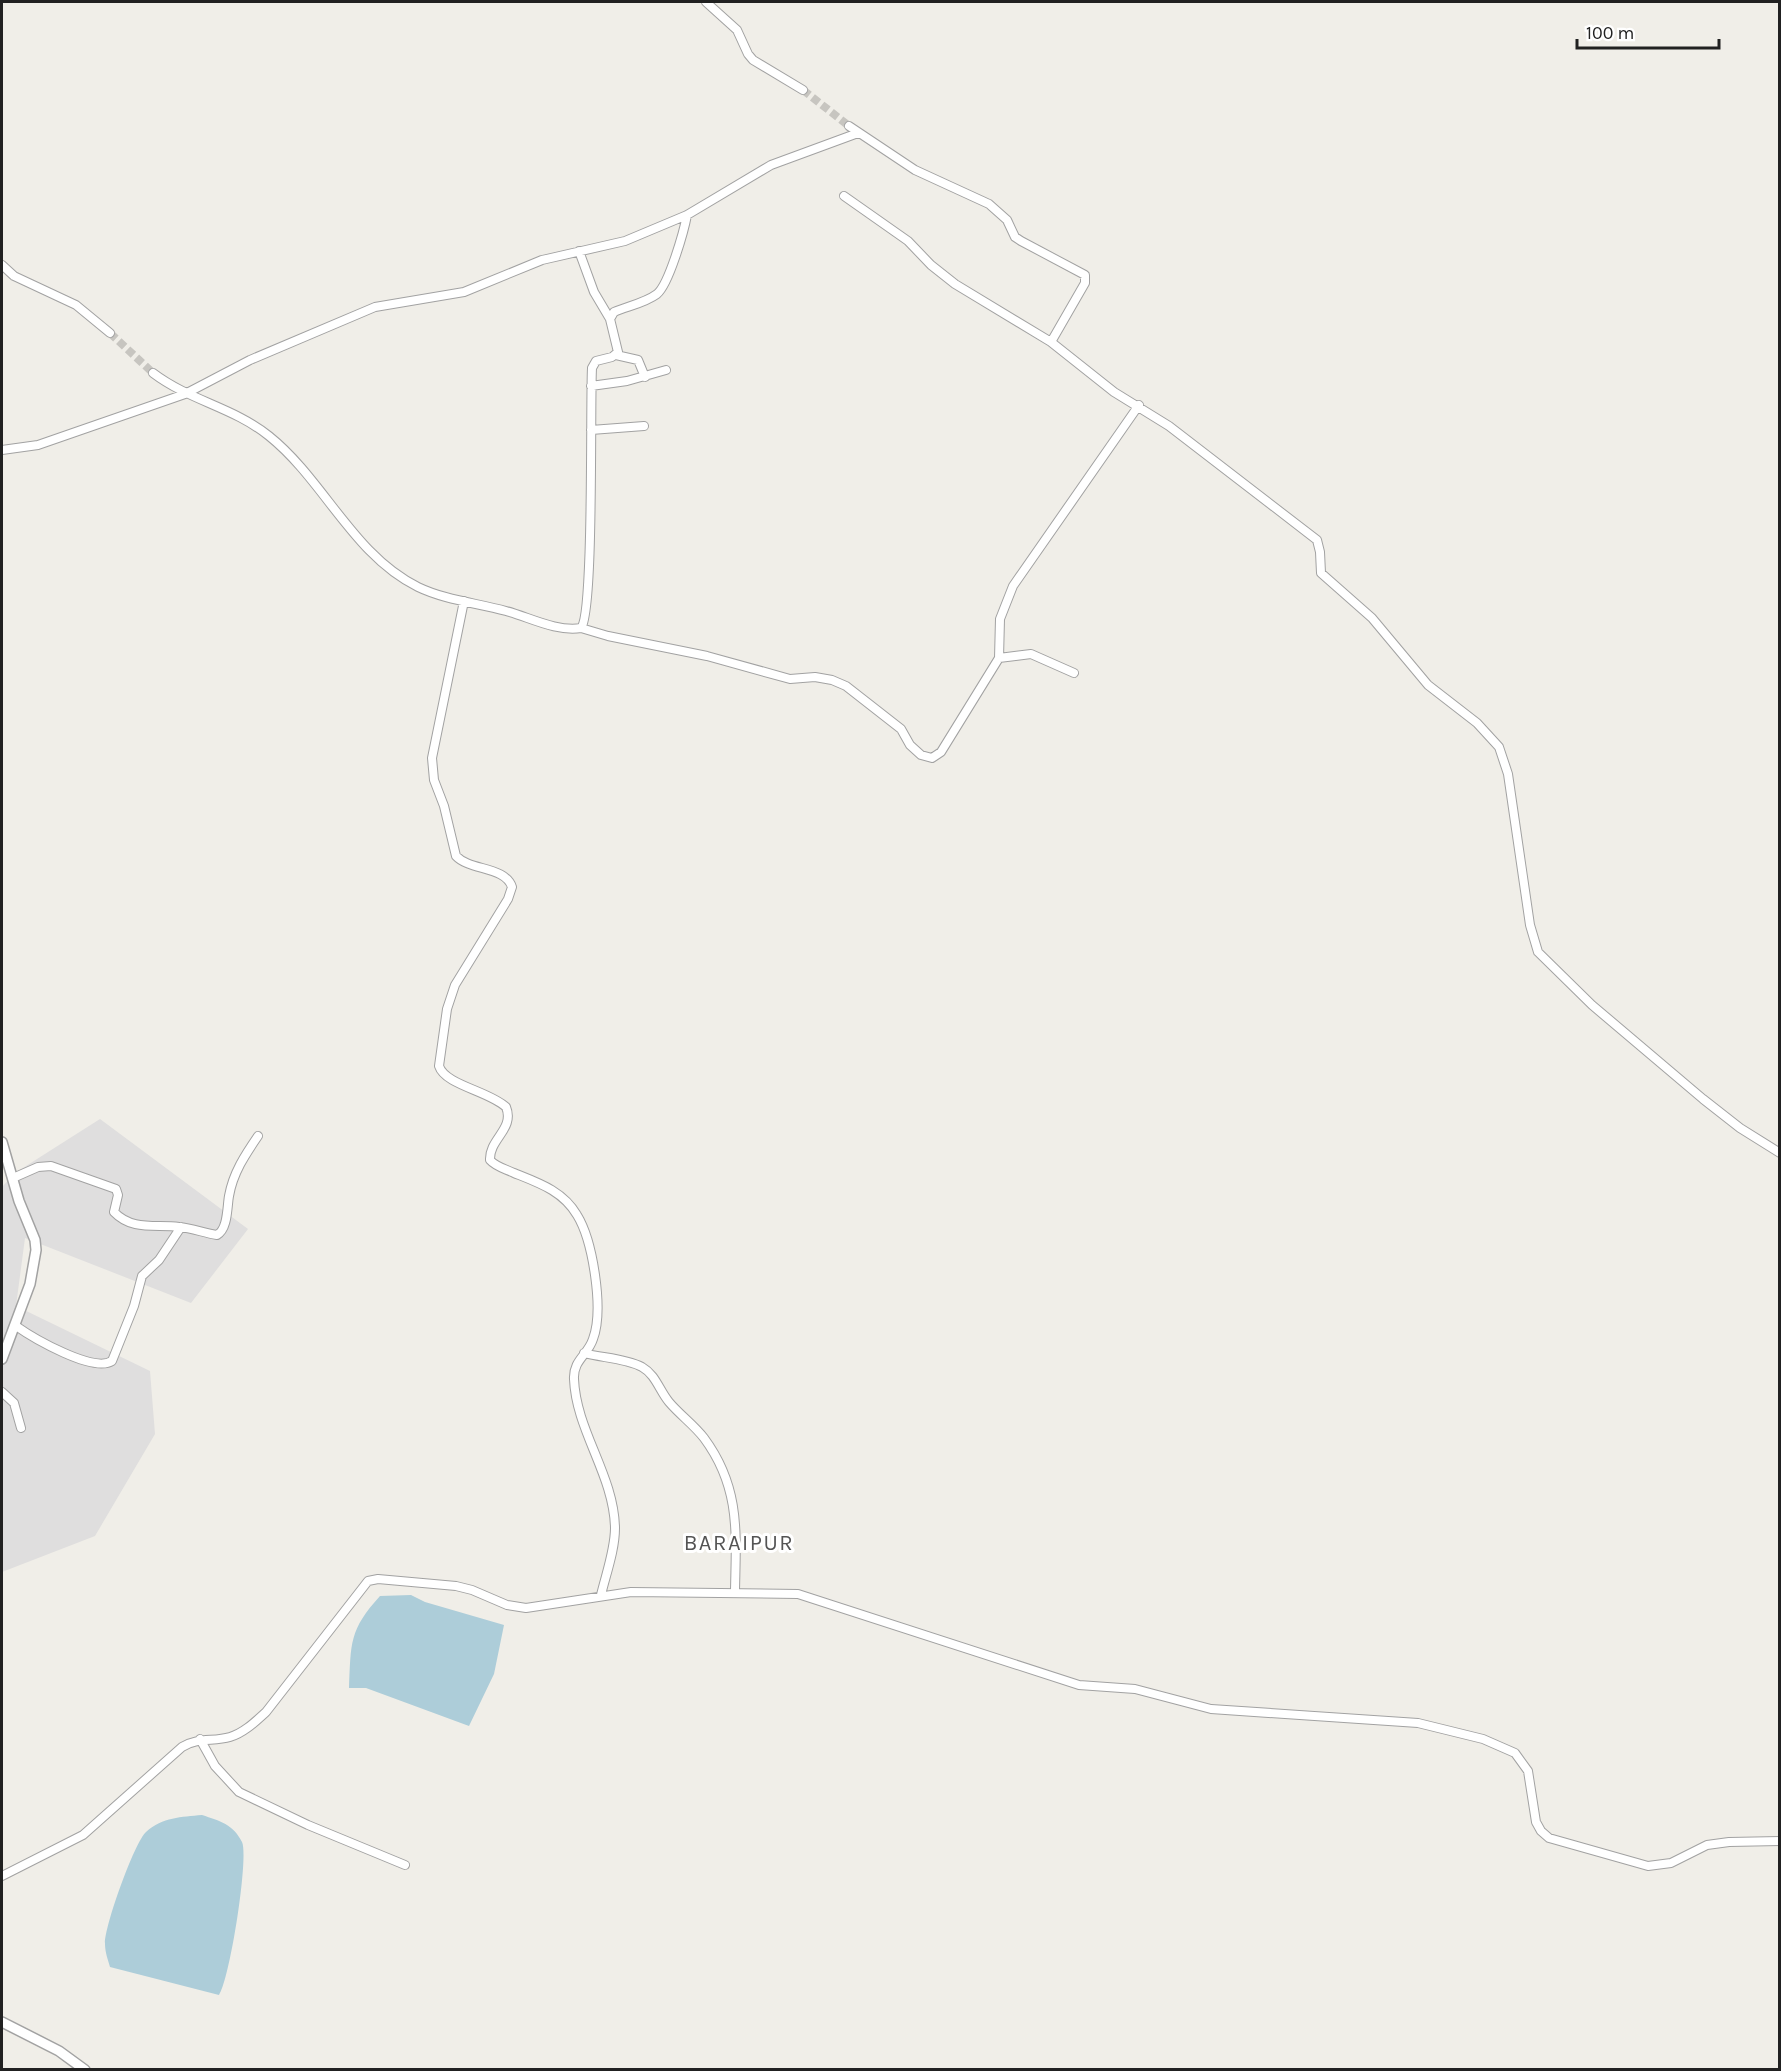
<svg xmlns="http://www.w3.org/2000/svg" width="1781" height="2071" font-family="Karla,sans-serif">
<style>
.residential{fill:#dfdede}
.water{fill:#adcdd9}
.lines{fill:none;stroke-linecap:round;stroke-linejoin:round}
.minor-tunnel{stroke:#c7c5c0;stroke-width:8;stroke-dasharray:8 4;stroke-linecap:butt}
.minor-casing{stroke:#a2a2a2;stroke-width:10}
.tertiary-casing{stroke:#a2a2a2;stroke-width:12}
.minor{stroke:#fff;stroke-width:8}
.tertiary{stroke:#fff;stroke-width:9}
.labels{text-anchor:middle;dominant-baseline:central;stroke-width:6;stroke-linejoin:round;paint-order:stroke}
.quarter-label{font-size:22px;letter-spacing:1.5px;fill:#545454;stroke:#fff}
</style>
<rect width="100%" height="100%" fill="#f0eee8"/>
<path class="residential" d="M 100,1119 L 248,1229 L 191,1303 L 25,1238 L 16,1306 L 150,1371 L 155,1434 L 95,1536 L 2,1572 L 2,1187 L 15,1173 Z"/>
<path class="water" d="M 411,1595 L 425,1602 L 504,1625 L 494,1674 L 469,1726 L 366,1688 L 349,1688 C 351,1643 349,1630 380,1596 Z
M 202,1815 C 220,1821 233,1824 242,1842 C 249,1857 230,1979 219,1995 L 110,1967 C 108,1960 105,1952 105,1944 C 104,1928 134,1843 146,1832 C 163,1817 181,1817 202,1815 Z"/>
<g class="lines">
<path class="minor-tunnel" d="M 803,90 L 849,126
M 110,333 L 153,373"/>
<g class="minor-casing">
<path id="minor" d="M 706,2 L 737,30 L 748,54 L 753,60 L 803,90
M 849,126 L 915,170 L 989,204 L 1007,220 L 1015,237 L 1021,241 L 1085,275 L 1085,283 L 1051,342 L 1114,392 L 1169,426 L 1317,540 L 1320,552 L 1321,573 L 1372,618 L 1428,685 L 1477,723 L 1499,747 L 1508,774 L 1530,925 L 1538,952 L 1592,1005 L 1703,1099 L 1740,1128 L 1780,1153
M 844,196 L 908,241 L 931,265 L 955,284 L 1051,342
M 579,251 L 594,292 L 610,319
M 2,265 L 14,276 L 76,305 L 110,333
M 616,355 L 638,360 L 645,377
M 153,373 C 190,401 233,407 269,436 C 324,480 353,555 418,587 C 445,600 477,603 506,611 C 529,617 556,632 581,628 C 594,613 590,404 592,368 L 596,361 L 612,357 L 618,352 L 610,319 L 614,312 C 628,306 645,303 657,294 C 669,284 684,231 687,215
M 591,386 L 627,381 L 666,370
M 591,430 L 644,426
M 2,450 L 38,445 L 185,394 L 250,360 L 375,307 L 464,292 L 542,260 L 625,241 L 687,215 L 771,165 L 858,133
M 464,601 L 432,758 L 434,780 L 444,806 L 456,856 C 470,871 505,866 512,887 L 508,899 L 455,985 L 447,1009 L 439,1066 C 445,1085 489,1091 506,1107 C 515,1129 489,1139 490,1160 C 496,1167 506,1169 514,1173 C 539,1183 563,1191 577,1215 C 593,1241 604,1310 593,1339 C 588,1355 573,1360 574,1379 C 576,1431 614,1475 615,1528 C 615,1550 606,1574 601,1595
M 581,628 L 608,636 L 707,656 L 790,679 L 815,677 L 832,680 L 846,686 L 901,729 L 910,745 L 921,755 L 932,758 L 941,752 L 999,658 L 1000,619 L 1013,586 L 1139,405
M 999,658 L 1031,654 L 1074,673
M 13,1178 L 38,1167 L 51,1166 L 116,1189 L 118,1195 L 114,1212 C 132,1231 156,1224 179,1227 C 192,1228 204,1233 217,1235 C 228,1229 227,1207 229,1196 C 233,1173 245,1155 258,1136
M 16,1326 C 33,1338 93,1373 112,1361 L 134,1306 L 142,1276 L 159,1260 L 181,1227
M 584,1353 C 602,1358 625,1358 642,1367 C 656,1375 659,1390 669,1402 C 680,1415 694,1425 704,1438 C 741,1488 736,1534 735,1591
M 2,1392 L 14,1403 L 21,1428
M 200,1739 L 215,1766 L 239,1792 L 308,1825 L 405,1865
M 2,1876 L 83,1835 L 182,1747 C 198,1737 213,1742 230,1737 C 244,1733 256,1721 266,1712 L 368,1581 L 378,1579 L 456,1586 L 472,1590 L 507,1605 L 526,1608 L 631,1592 L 798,1594 L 1079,1685 L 1135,1689 L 1211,1709 L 1418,1723 L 1483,1739 L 1515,1753 L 1528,1771 L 1536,1822 L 1541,1831 L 1549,1838 L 1648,1866 L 1671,1863 L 1707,1845 L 1729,1842 L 1780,1841"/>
</g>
<g class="tertiary-casing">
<path id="tertiary" d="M 2,1142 L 19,1201 L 35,1240 L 36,1250 L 30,1284 L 2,1359
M 2,2022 L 59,2051 L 85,2070"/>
</g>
<use href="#minor" class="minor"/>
<use href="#tertiary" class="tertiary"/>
</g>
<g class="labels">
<g class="quarter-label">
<text x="739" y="1543">BARAIPUR</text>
</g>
</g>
<rect width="1781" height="2071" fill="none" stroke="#212121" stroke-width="6"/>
<path d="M1577 39v9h142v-9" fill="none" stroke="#212121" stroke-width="3"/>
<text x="1586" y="39" font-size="18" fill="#212121" stroke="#ffffff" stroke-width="4.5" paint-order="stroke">100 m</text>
</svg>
